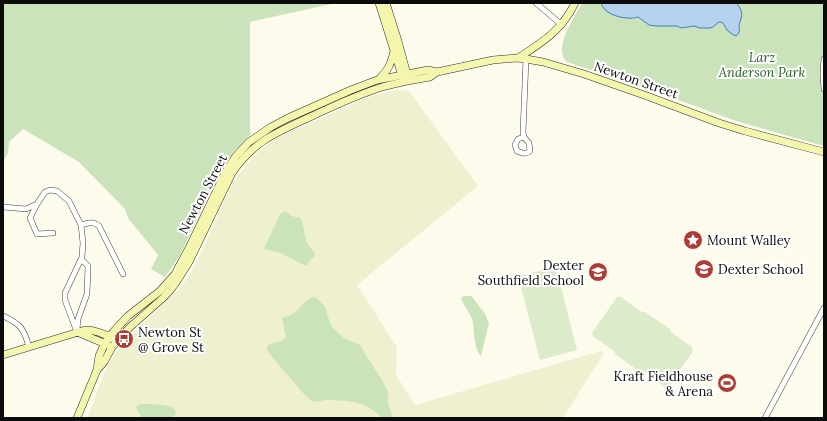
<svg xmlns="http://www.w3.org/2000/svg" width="827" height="421" font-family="Lora,serif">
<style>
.farmland{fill:#eef0cf}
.green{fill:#cae3ba}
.pitch{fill:#dcebca}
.water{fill:#b6d2ef;stroke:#467ebd}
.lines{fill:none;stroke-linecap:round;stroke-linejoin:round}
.street-casing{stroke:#3e3e3e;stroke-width:6}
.secondary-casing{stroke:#2d2d2d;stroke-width:8}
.street{stroke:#fff;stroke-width:5}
.secondary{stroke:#f4f6ae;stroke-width:7}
.labels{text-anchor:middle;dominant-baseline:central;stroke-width:4;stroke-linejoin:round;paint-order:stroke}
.park-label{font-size:13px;font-style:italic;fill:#285b24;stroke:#fff}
.street-label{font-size:13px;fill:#0b0b0b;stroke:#fff}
.poi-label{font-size:13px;fill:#0b0b0b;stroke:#fff;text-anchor:start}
</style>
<rect width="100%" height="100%" fill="#fdfcec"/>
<path class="farmland" d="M 395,90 L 409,91 L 478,186 L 357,285 L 397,347 L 396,375 L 415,405 L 601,351 L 604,353 L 563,418 L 87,418 L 106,369 L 115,354 L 129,337 L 180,288 L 186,280 L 198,259 L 233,183 L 239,174 L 259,151 L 274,140 L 292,131 L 369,97 Z"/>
<path class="green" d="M 3,3 L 336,3 L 250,22 L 250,135 L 234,151 L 221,169 L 180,255 L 172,267 L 165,277 L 151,269 L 158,255 L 128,218 L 125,209 L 79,162 L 23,129 L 9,142 L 8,153 L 3,162 Z
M 582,3 L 824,3 L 824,146 L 736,121 L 659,93 L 567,62 C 552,50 575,16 582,3 Z
M 284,212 L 286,212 L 292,216 L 300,218 L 302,221 L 306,240 L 308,245 L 315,253 L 314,257 C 310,259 309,263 306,266 L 281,253 L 264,249 L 280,214 Z
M 465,296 L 471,296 L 473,298 L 485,314 L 489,323 L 481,356 C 473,349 475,329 472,319 C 469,311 464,306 461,299 L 462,297 Z
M 314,297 L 318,299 L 325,307 L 329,320 L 333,328 L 344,338 L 360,345 L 364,352 L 383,382 L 388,392 L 388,403 L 393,418 L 382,418 C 364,400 351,401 327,400 C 322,400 317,403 312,401 C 304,396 299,387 293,381 C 284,371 276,362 268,352 L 267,349 L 267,346 C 273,342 281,343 286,337 L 282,318 C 286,317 290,315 294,313 C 301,308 305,299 314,297 Z
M 140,404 C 146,404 169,404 173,408 C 176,410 175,411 176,414 L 171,418 L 142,418 L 136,408 L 137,405 Z"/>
<path class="pitch" d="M 556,267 L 577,350 L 540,360 L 518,276 Z
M 617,297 L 621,297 L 642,312 L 645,312 L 670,329 L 671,332 L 692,347 L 693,351 L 669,386 L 665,387 L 643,371 L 640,372 L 615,354 L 615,352 L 593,336 L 592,333 Z"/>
<path class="water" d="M 601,3 L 736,3 C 740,7 743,12 741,18 C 741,19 740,23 739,24 C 739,29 741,32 736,36 L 732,34 L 727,30 L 723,23 L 721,22 L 719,22 L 713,27 L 710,28 L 700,28 L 694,26 L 681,28 L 677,26 L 656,26 L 649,25 L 638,17 C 634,18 631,19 628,18 C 619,18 603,13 601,3 Z"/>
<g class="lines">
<g class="street-casing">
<path id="street" d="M 536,3 L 562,25
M 824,59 L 823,74 L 824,89
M 524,137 L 518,139 L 515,145 L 517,151 C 522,153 526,155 530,151 L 529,143 L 524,137 L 523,132 L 526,59
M 37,204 L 45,192 L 50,190 L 57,191 L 69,201 L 81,225 L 83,243 L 82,257 L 65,293 L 65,300 L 77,332
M 3,207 L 26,209 L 37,204 L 30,218 L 37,234 L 53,233
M 81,225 C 88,223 93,221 99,226 L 123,274
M 3,316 C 21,324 24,329 29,347
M 77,329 L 78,319 L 87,294 L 88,266 L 81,259
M 765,418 L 824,308"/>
</g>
<g class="secondary-casing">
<path id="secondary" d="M 379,3 L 403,79
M 386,3 L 398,41 L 408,78
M 518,58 C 543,42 562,30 575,3
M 378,80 C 388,71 391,64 394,51
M 77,332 L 108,345
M 3,355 L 85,330 C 95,330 105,334 113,339
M 97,370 L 104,362 L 112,347 L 130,327 L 164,297 L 172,288 L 179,278 L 189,262 L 232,173 C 253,142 275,133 308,118 C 331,107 355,96 379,88 C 395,83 413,80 430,77 L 437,72 L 493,60 L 516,58 L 526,59 L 543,62 L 584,74 L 647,96 L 719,123 L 745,131 L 824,152
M 77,418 L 97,370 L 99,356 L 105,343 L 114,331 L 128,316 L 160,291 L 175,274 L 189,248 L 227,169 L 236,156 L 249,142 L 271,127 L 288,118 L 351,90 L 377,80 L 428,70 L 437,72"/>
</g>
<use href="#street" class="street"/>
<use href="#secondary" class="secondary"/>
</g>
<defs>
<g id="sight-disc" transform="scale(1)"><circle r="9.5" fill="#ab3e34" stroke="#fff"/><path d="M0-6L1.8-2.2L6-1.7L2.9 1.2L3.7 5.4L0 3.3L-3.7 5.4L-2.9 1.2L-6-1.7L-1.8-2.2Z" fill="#fff"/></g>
<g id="school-disc" transform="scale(1)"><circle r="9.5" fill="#ab3e34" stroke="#fff"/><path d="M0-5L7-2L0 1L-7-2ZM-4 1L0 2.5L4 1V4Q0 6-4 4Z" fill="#fff"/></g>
<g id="bus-disc" transform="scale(1)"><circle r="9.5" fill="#ab3e34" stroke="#fff"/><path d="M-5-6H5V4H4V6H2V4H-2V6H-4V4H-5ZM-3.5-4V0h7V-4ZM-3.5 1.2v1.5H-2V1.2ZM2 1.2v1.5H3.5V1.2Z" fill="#fff"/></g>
<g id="stadium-disc" transform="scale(1)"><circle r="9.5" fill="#ab3e34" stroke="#fff"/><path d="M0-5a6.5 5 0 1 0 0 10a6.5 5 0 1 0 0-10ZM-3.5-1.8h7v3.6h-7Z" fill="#fff"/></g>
</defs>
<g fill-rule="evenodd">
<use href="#sight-disc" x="693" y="240"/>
<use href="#school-disc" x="704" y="269"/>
<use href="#school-disc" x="598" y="272"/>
<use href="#bus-disc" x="124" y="339"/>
<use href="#stadium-disc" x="727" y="383"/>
</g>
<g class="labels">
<g class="park-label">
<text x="762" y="57">Larz<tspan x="762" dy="15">Anderson Park</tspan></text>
</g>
<g class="street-label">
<text transform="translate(636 80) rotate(19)">Newton Street</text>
<text transform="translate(203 194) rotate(-62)">Newton Street</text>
</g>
<g class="poi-label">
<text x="707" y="240">Mount Walley</text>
<text x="584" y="265" text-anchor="end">Dexter<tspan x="584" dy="15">Southfield School</tspan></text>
<text x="718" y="269">Dexter School</text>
<text x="138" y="332">Newton St<tspan x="138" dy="15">@ Grove St</tspan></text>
<text x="713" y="376" text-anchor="end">Kraft Fieldhouse<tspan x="713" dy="15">&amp; Arena</tspan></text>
</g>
</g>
<rect width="827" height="421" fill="none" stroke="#0b0b0b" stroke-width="8"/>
</svg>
